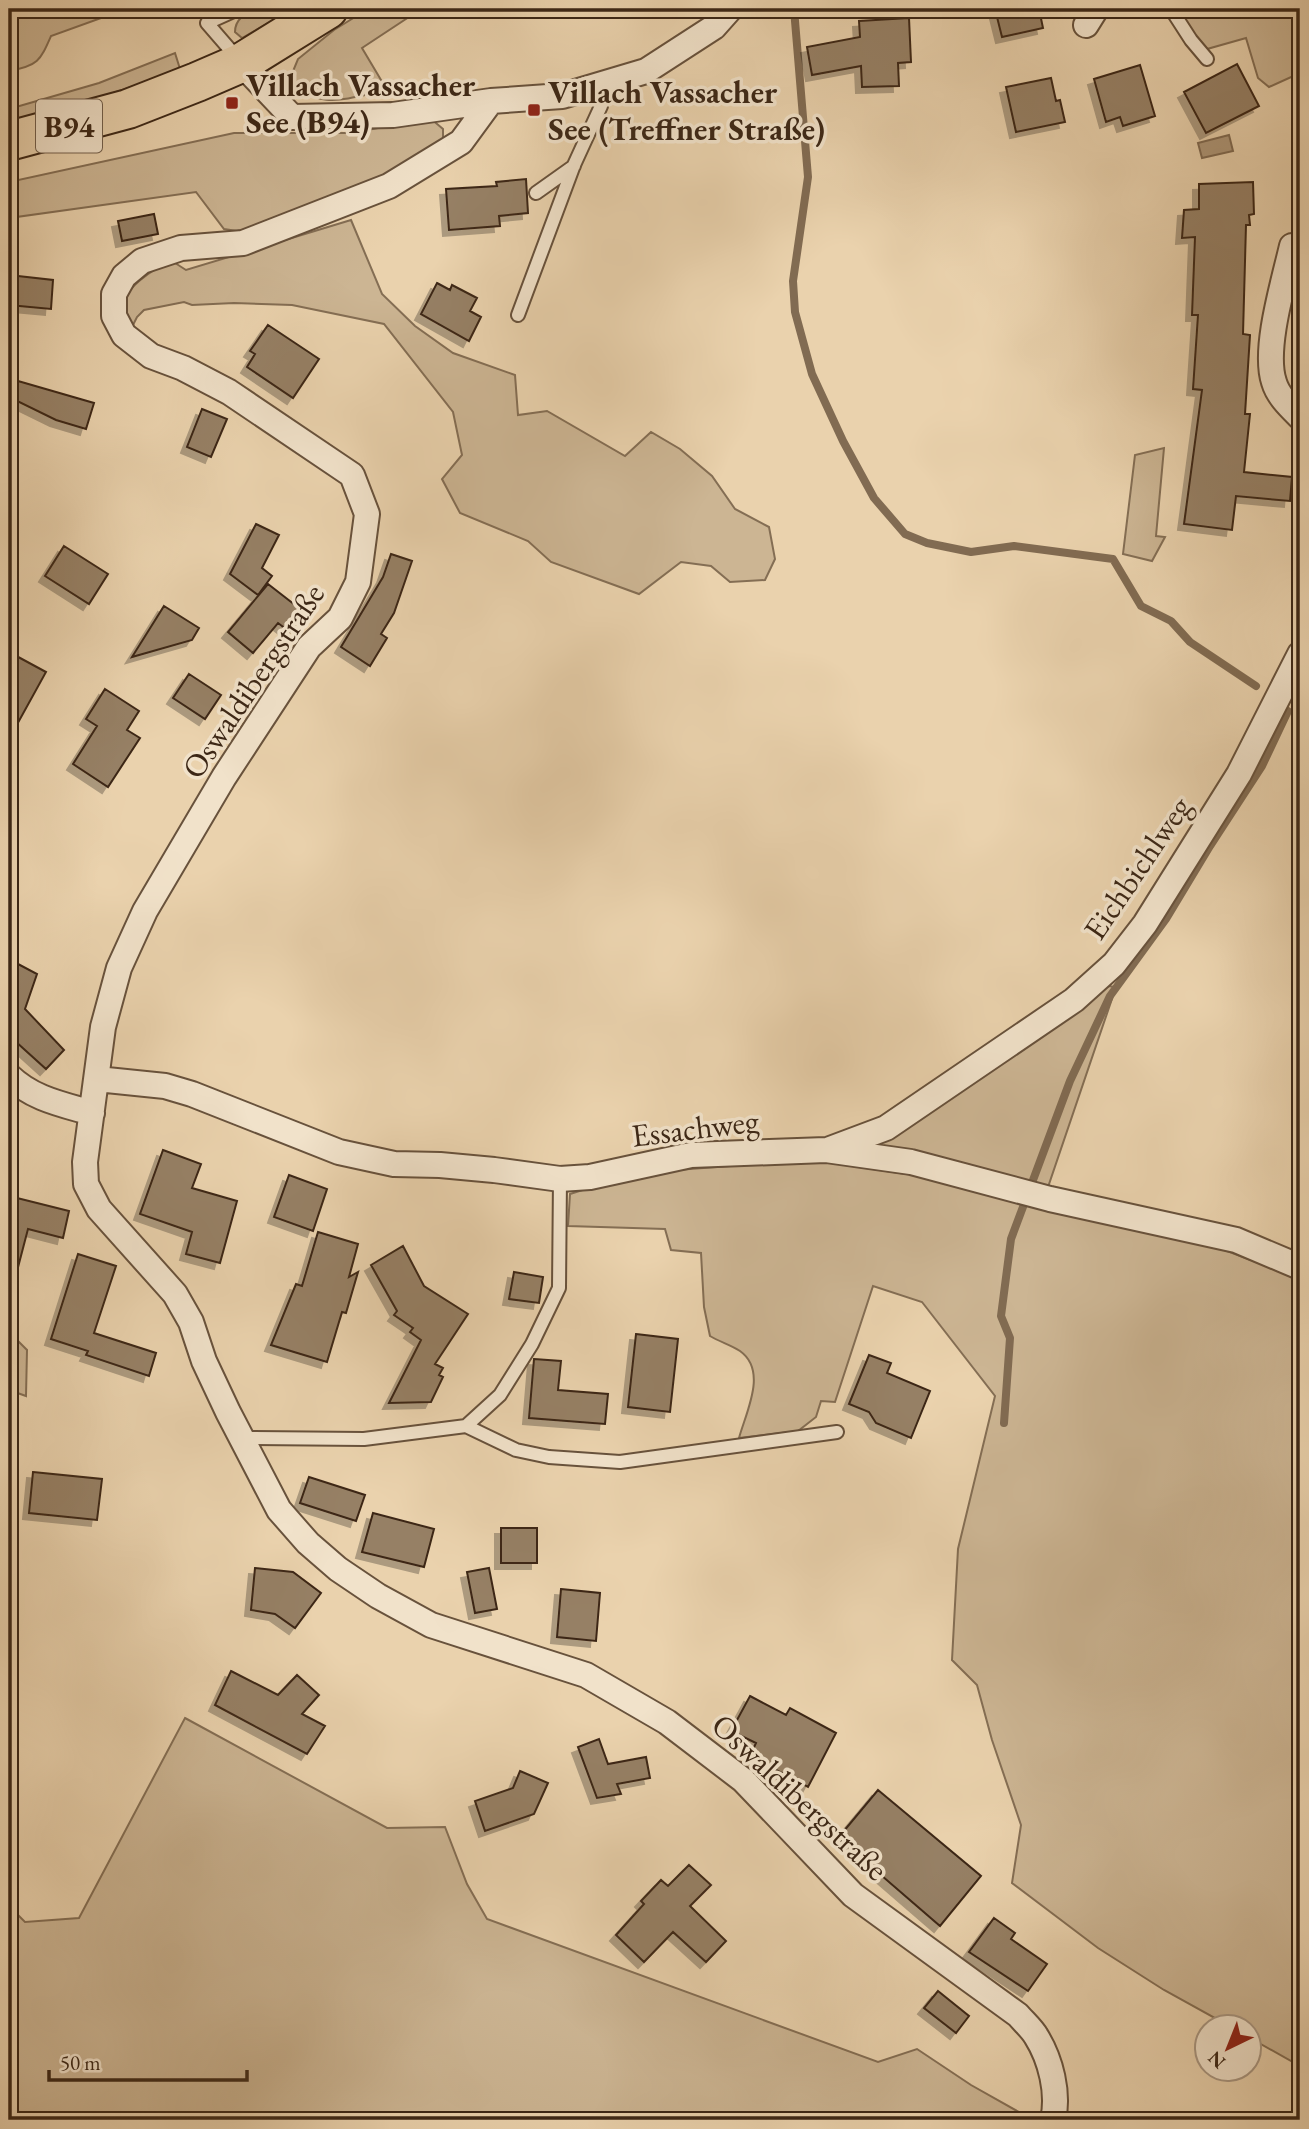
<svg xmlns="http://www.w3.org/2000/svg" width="1309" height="2129" font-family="'EB Garamond',serif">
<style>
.green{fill:#ccb593;stroke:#846e54;stroke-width:2}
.water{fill:#af987a;stroke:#816b52;stroke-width:2}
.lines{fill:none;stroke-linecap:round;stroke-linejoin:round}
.stream{stroke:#816b52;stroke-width:8}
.building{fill:#968065;stroke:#3c2716;stroke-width:2;filter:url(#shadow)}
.lane-casing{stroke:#68523c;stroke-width:16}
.street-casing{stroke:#68523c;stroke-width:28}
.primary-casing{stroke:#3c2716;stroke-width:42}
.lane{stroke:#f1e2ca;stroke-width:12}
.street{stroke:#f1e2ca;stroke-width:24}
.primary{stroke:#ead2ad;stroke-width:38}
.poi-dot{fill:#8f2418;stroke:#f1e2ca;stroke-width:2.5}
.labels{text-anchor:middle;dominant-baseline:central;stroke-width:7;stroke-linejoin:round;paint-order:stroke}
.shield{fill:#f1e2ca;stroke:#725f4c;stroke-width:2}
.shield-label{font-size:30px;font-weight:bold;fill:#3c2716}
.poi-label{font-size:32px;font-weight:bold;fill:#3c2716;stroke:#f1e2ca;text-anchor:start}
.street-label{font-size:32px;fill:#3c2716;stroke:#f1e2ca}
</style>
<defs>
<filter id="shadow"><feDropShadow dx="-6" dy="6" stdDeviation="0" flood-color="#0004"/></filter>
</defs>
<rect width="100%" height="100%" fill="#ead2ad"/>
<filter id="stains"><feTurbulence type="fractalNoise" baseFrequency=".00286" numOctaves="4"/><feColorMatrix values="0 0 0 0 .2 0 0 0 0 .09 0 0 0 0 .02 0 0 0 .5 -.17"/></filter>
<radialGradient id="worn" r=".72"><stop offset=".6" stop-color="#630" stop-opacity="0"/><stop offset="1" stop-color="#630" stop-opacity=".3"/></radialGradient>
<path class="green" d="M 9,9 L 126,9 L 51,36 C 40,61 38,66 9,71 Z
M 255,9 L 293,9 L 242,38 L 235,32 C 235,19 245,14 255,9 Z
M 368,9 L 421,9 L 362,48 L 387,90 C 352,97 312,114 291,76 L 298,59 L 334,30 Z
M 1179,9 L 1300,9 L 1300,73 L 1269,87 L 1258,78 L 1246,38 L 1207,49 L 1188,27 Z
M 175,53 L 180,69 C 124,91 67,109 9,123 L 9,109 L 99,83 Z
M 430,118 L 443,129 L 443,146 L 301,219 L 237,231 L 224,229 L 196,192 L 9,218 L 9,182 L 234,133 L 352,133 Z
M 351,220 L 382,294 L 415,326 L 453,353 L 515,375 L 518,415 L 547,411 L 625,456 L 651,432 L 680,449 L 712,476 L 735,509 L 769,527 L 775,559 L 765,580 L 730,582 L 711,566 L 681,562 L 639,594 L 551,562 L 528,541 L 460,513 L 442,479 L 462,455 L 453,412 L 384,324 L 292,305 L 234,303 L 192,305 L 184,302 L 144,310 L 137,317 L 130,331 C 127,325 121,317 121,311 C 121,289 154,268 172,261 L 186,270 Z
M 1164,448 L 1156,536 L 1165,537 L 1152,561 L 1123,554 L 1135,455 Z
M 1108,986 L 1116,987 L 1048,1187 L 859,1145 Z
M 812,1160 L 953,1181 L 1193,1238 L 1300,1279 L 1300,2066 L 1250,2038 L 1250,2028 L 1231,2027 L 1164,1990 L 1098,1948 L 1012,1883 L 1021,1825 L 992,1740 L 977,1685 L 952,1660 L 958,1549 L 995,1396 L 922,1302 L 873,1286 L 835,1402 L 821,1401 L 816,1417 L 798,1431 L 739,1438 C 746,1412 768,1371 740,1351 C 731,1345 720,1342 710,1336 L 704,1307 L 701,1253 L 671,1250 L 665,1229 L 568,1226 L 570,1194 L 636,1173 Z
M 9,1332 L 27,1350 L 26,1396 L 9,1390 Z
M 185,1718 L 387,1828 L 445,1827 L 467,1884 L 487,1919 L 878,2062 L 917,2049 L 971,2085 L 1026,2116 L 1026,2120 L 9,2120 L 9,1906 L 25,1922 L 79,1918 Z"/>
<path class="water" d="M 1229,135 L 1233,151 L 1202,158 L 1198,143 Z"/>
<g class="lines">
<path class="stream" d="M 794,9 L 808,177 L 793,281 L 795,312 L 812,374 L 843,441 L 874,498 L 905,534 L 927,543 L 971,552 L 1014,546 L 1113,559 L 1141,606 L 1171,621 L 1190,642 L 1256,686
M 1004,1423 L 1010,1338 L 1001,1316 L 1011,1239 L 1070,1081 L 1110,996 L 1166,919 L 1210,846 L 1262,766 L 1288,711"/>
</g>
<path class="building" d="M 995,9 L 1039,9 L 1043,28 L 1002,37 Z
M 909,18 L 911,62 L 898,63 L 899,86 L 862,87 L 861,66 L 812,75 L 807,47 L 860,37 L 859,21 Z
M 1237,64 L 1259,106 L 1206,133 L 1184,92 Z
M 1140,65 L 1155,116 L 1123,126 L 1120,117 L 1106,122 L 1094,79 Z
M 1051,78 L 1056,101 L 1060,100 L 1065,122 L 1016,132 L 1006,87 Z
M 526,179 L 528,213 L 499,216 L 500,226 L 449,230 L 446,189 L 497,186 L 496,182 Z
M 1253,182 L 1254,214 L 1249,215 L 1250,225 L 1246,225 L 1243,334 L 1250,335 L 1245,414 L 1250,414 L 1244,472 L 1292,477 L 1290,501 L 1236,496 L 1232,530 L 1184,524 L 1202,390 L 1193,389 L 1198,315 L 1192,315 L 1195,237 L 1182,238 L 1184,210 L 1199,209 L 1199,184 Z
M 154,214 L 158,234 L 122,241 L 118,221 Z
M 9,275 L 53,280 L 51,309 L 9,305 Z
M 437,283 L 450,290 L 452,285 L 477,298 L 470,311 L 481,317 L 469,341 L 421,314 Z
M 268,325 L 319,359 L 293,398 L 247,367 L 255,354 L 250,351 Z
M 18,381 L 94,403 L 86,429 L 56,420 L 13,399 Z
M 202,409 L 227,419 L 211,457 L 187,447 Z
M 256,524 L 279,535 L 262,568 L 272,576 L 258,595 L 230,574 Z
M 64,546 L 108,574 L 89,604 L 45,576 Z
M 391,554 L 412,561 L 394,613 L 381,634 L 387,638 L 370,666 L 341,647 L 383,577 Z
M 268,584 L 304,612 L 290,632 L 278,623 L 253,653 L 228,632 Z
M 164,606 L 199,628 L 192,640 L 132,657 Z
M 9,652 L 46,672 L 9,739 Z
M 189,674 L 221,695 L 205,719 L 173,698 Z
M 105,689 L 139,711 L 127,730 L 140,738 L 108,787 L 73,764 L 97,726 L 86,719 Z
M 18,964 L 37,974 L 25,1009 L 64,1050 L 46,1069 L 15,1041 L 13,1046 L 9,1045 L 9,983 Z
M 163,1150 L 201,1164 L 192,1188 L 237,1201 L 220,1263 L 186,1254 L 192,1232 L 140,1214 Z
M 289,1175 L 327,1189 L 313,1231 L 274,1217 Z
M 9,1196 L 69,1211 L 63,1238 L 28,1229 L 16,1275 L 9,1274 Z
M 318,1232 L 358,1244 L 349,1277 L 358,1272 L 346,1313 L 342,1312 L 327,1362 L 271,1345 L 296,1284 L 302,1286 Z
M 403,1246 L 424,1286 L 468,1314 L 435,1364 L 443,1368 L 439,1375 L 443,1377 L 431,1402 L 389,1403 L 421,1340 L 410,1332 L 413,1328 L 394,1315 L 397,1311 L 371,1265 Z
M 78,1254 L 116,1266 L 94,1333 L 156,1353 L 149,1376 L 86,1355 L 88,1351 L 51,1339 Z
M 514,1272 L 543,1277 L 539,1303 L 509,1299 Z
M 636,1334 L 678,1339 L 670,1412 L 628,1407 Z
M 869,1355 L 891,1363 L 887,1373 L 930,1391 L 911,1438 L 876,1423 L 869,1412 L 849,1404 Z
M 534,1359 L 561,1361 L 558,1390 L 608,1394 L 605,1424 L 529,1418 Z
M 33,1472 L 102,1479 L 97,1520 L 29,1513 Z
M 309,1477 L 365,1495 L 356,1521 L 300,1503 Z
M 373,1513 L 434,1529 L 424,1567 L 362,1552 Z
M 501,1528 L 537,1528 L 537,1563 L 501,1563 Z
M 255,1568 L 293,1572 L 321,1593 L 295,1628 L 275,1614 L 251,1610 Z
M 489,1568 L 497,1609 L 475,1613 L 467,1572 Z
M 561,1589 L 600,1593 L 596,1641 L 557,1637 Z
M 231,1671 L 278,1695 L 297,1675 L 319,1695 L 302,1714 L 325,1726 L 307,1754 L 215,1705 Z
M 750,1696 L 786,1715 L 790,1708 L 836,1733 L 808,1787 L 750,1756 L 756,1743 L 731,1731 Z
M 599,1739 L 608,1764 L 646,1757 L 650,1778 L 617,1784 L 621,1794 L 597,1798 L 578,1747 Z
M 520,1771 L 548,1783 L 534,1814 L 485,1831 L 475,1801 L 513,1788 Z
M 878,1790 L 981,1876 L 940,1926 L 838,1838 Z
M 689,1865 L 711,1885 L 690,1906 L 726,1941 L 706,1962 L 673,1932 L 644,1962 L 616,1935 L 644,1904 L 641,1901 L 661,1880 L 668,1886 Z
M 994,1918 L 1015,1933 L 1011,1939 L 1047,1964 L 1028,1991 L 969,1952 Z
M 938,1991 L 969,2016 L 956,2033 L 924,2008 Z"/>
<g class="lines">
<g class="lane-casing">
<path id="lane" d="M 238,9 L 207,23 L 239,60
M 1171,9 L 1191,40 L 1207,59
M 536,193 L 574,166
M 518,315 L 574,165 L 601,106 L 604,83
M 466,1426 L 500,1395 L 532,1344 L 559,1288 L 560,1179
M 242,1438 L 364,1439 L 466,1426 L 516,1450 L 549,1457 L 620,1462 L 837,1432"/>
</g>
<g class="street-casing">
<path id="street" d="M 1086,25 L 1096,9
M 241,63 L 292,117 L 393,115 L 491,101 L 562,96 L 646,71 L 714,27 L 730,9
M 491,101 L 461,142 L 389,186 L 243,243 L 181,248 L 142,261 L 124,276 L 114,294 L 114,316 L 124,335 L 151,356 L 183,368 L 229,392 L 352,475 L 367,514 L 358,582 L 340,618 L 309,647 L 224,777 L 145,911 L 119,968 L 103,1027 L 85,1162 L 86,1184 L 99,1209 L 175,1294 L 191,1322 L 204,1361 L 228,1412 L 279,1510 L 308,1543 L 338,1569 L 378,1596 L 431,1625 L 586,1675 L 667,1722 L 743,1780 L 853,1895 L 1018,2015 C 1024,2022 1032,2029 1036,2036 C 1051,2060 1059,2093 1053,2120
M 1292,246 C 1284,281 1263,349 1274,382 C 1278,396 1290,407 1300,417
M 9,1076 C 33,1099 61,1104 92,1113
M 97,1079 L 165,1086 L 192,1094 L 339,1152 L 394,1164 L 440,1165 L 494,1170 L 560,1179 L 590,1177 L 691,1155 L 826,1150 L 911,1162 L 1050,1199 L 1236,1240 L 1300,1267
M 830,1149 L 886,1128 L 1074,1000 L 1114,964 L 1145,924 L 1239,774 L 1300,654"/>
</g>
<g class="primary-casing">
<path id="primary" d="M 9,141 L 128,109 L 197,82 L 241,63 L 328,9"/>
</g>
<use href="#lane" class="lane"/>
<use href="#street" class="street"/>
<use href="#primary" class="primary"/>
</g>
<g class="poi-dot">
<rect x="225" y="96" width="14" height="14" rx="3.5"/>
<rect x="527" y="103" width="14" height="14" rx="3.5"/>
</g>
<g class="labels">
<rect class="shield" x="36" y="99.5" width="66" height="53" rx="5"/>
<g class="shield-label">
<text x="69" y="126">B94</text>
</g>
<g class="poi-label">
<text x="246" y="85">Villach Vassacher<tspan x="246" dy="37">See (B94)</tspan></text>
<text x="548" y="92">Villach Vassacher<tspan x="548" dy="37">See (Treffner Straße)</tspan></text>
</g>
<g class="street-label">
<text transform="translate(253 681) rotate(-56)">Oswaldibergstraße</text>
<text transform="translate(1137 868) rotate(-56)">Eichbichlweg</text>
<text transform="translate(695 1128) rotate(-7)">Essachweg</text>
<text transform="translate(800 1797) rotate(43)">Oswaldibergstraße</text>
</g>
</g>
<rect width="1309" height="2129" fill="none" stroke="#ead2ad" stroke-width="35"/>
<rect x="10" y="10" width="1288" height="2108" fill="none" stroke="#3c2716" stroke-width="3.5"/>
<rect x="18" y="18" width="1274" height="2094" fill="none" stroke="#3c2716" stroke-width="2"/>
<g transform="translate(1228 2048) rotate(223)"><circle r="33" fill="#f1e2ca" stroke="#a99782" stroke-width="2"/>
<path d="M0-5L12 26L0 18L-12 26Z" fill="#8f2418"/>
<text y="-10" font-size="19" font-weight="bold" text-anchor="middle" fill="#3c2716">N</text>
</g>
<path d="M49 2070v10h198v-10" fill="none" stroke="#3c2716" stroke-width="3.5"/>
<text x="60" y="2070" font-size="21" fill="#3c2716" stroke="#f1e2ca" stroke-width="5" paint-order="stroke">50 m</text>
<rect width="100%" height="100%" filter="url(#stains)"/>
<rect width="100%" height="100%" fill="url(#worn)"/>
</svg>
